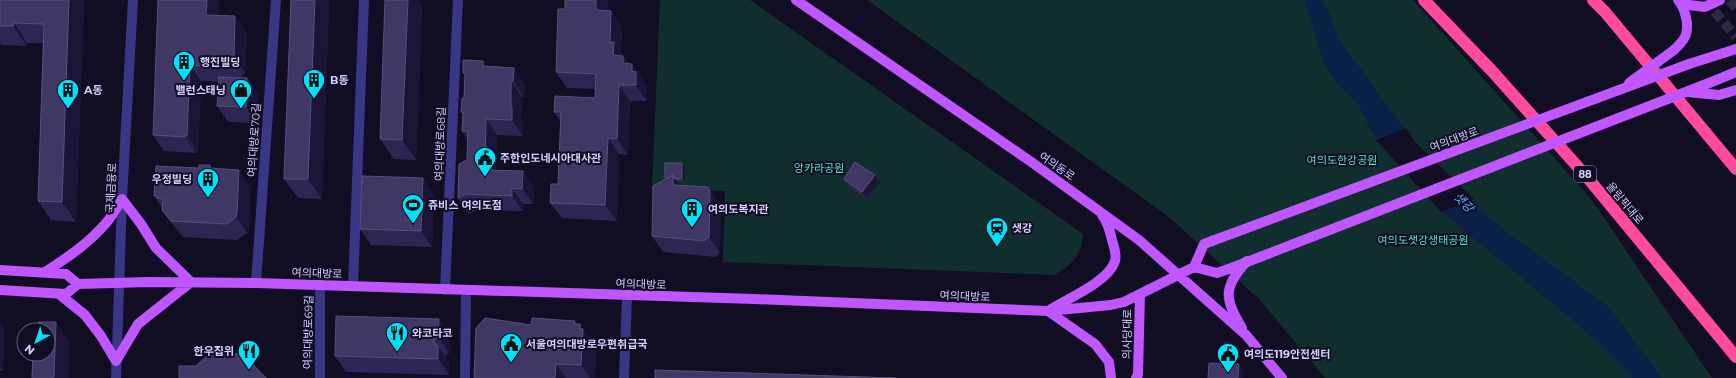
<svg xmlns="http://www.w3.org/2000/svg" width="1736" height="378" font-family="Montserrat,'Noto Sans KR',sans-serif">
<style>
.green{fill:#102e2d}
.water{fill:#0a2046}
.pier{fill:#110d23}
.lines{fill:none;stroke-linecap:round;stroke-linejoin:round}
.major-tunnel{stroke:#2e2a44;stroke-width:10;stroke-dasharray:10 5;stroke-linecap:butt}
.minor{stroke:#393684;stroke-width:10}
.major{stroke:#c056ff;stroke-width:10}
.highway{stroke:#ff4aa0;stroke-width:12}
.major-bridge{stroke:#c056ff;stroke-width:10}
.wall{fill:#2f2552}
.shaded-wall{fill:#1b1437}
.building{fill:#403765;stroke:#584f7d}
.labels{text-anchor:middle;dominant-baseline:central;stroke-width:4;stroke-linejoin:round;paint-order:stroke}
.shield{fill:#110d23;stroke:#9a95bd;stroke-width:1}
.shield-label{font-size:10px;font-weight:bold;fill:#d5cfff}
.poi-label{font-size:11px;font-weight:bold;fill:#d5cfff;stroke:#110d23;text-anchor:start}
.street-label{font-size:11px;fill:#d5cfff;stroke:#110d23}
.park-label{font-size:11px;fill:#57e4c1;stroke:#110d23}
.water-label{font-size:12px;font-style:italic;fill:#5db4ff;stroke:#110d23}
</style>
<rect width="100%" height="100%" fill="#110d23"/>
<path class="green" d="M 660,0 L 750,0 L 1083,234 C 1082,254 1072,265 1054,275 L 723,262 L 725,191 L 652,188 Z
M 867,0 L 1413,0 L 1592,200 L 1712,378 L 1325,378 L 1259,299 L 1169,217 Z"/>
<path class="water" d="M 1304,0 L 1322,0 L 1327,7 L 1339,39 L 1415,144 L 1491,220 L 1610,308 L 1662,378 L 1633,378 L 1593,337 L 1447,216 L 1372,133 L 1359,105 L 1340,87 L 1325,66 Z"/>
<path class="pier" d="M 1406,128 L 1416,143 L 1474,199 L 1441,212 L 1376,140 Z"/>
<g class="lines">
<path class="major-tunnel" d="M 1705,0 L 1736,37
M 1730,0 L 1736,8"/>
<path class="minor" d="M 256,283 L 276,0
M 353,286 L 364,0
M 445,290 L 458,0
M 116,378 L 122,199 L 133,0
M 320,378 L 320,285
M 465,378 L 466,290
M 624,378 L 627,296"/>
<path class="major" d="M 796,0 L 1030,161 L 1139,240 L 1246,335 L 1282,378
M 1681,4 L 1705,7 L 1720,0
M 1674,50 C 1678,46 1685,40 1686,34 C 1689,24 1685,8 1678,0
M 1689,64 L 1736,49
M 1709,83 L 1736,72
M 1687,92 L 1719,95 L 1736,90
M 1194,267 L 1217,273 L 1234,267
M 0,270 L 66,274 L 78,284
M 45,272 C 67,258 89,243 106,223 C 112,216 117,207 122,199 L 141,224 L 156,248 L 191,282 L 138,324 L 116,361 L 101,336 L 85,315 L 59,294
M 0,290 L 66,294 L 78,284 L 149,282 L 256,283 L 754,299 L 1048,311 L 1111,305 L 1124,302 L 1194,267 L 1204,244 L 1212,241
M 1051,309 C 1069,298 1109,281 1115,261 C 1117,254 1114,247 1112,240 C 1110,231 1108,222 1102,215
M 1048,311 L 1095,344 L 1109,362 L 1111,378
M 1242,328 C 1225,299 1222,288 1247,261
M 1136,378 L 1138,375 L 1140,294"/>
<path class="highway" d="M 1424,0 L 1492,71 L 1587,177 L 1736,357
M 1593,0 L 1605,12 L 1736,169"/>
<path class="major-bridge" d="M 1629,83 L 1674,50
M 1212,241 L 1689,64
M 1234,267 L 1709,83"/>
</g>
<path class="wall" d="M 0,0 L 84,0 L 76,222 L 51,220 L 38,201 L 43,43 L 27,43 L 27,46 L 1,45 L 0,42 Z
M 219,0 L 218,15 L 247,32 L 245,73 L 240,77 L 258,94 L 257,123 L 228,122 L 217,106 L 219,82 L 201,81 L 198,152 L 196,151 L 196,153 L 164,151 L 153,135 Z
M 608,0 L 607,11 L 611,11 L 622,27 L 621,52 L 629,64 L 632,64 L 644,80 L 643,82 L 647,87 L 647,101 L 630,101 L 628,155 L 619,154 L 617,221 L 562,218 L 550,203 L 558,184 L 561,122 L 554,112 L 595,98 L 596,89 L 567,88 L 556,72 L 565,9 Z
M 329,2 L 322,199 L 298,198 L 284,179 Z
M 422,6 L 416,160 L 394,159 L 380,139 Z
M 487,66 L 525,84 L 524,97 L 522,97 L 521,120 L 523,122 L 523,136 L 497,135 L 496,170 L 534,186 L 533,204 L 523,204 L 523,211 L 477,210 L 469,214 L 458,198 L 467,160 L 468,140 L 462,131 L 463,114 L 461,112 L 464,98 L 465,76 L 463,73 Z
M 685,167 L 684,182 L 678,182 L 680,186 L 719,203 L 721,207 L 720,253 L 716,257 L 663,252 L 652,236 L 665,179 L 665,178 Z
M 199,168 L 213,168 L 250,186 L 249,230 L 247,233 L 237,240 L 183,237 L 174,226 L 162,210 L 162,208 L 154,196 Z
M 875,175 L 880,182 L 866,198 L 849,186 L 844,179 Z
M 423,178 L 434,195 L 432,247 L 371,245 L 360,229 Z
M 439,319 L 450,336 L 449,353 L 445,357 L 449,362 L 449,375 L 346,372 L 335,356 Z
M 575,321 L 593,343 L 593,344 L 596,348 L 595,378 L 474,378 L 531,325 Z
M 0,323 L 4,329 L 3,371 L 0,371 Z"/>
<path class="shaded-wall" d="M 69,0 L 84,0 L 76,222 L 62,202 Z
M 207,0 L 219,0 L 217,31 L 206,15 Z
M 315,0 L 328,0 L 329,2 L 322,199 L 308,179 Z
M 408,0 L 419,0 L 422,6 L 416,160 L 402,140 Z
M 596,0 L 608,0 L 607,26 L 596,10 Z
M 611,11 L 622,27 L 621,52 L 632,68 L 632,64 L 644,80 L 643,82 L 647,87 L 647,101 L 613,55 L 610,42 Z
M 235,16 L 247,32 L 245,73 L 234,57 Z
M 14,23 L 27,43 L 27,46 L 13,26 Z
M 483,61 L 494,76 L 483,66 Z
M 190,65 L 201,81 L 198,152 L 187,136 Z
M 514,68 L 525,84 L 524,97 L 513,81 Z
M 247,78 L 258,94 L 257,123 L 246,107 Z
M 511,81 L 522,97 L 521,120 L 523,122 L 523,136 L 512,120 L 511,107 Z
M 619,85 L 630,101 L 628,155 L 617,139 Z
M 486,119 L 497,135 L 495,185 L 485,170 Z
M 185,135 L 196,151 L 196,153 L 185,137 Z
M 608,138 L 619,154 L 617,221 L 605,205 Z
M 682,163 L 685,167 L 684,182 L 682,179 Z
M 239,170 L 250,186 L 249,230 L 247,233 L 236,217 Z
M 523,171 L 534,186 L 533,204 L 522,189 Z
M 673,175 L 684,191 L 673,185 Z
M 875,175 L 880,182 L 866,198 L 862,192 Z
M 423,178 L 434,195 L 432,247 L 421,231 Z
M 708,187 L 719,203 L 721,207 L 720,253 L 709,237 Z
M 512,188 L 523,204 L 523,211 L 512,196 Z
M 439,319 L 450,336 L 449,353 L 438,337 Z
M 575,321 L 580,328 L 580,324 L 596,348 L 595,378 L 590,378 L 581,365 Z
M 56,322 L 70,342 L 69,378 L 54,378 Z
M 0,323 L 4,329 L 3,371 L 0,366 Z
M 438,346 L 449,362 L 449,375 L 438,359 Z
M 556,364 L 566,378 L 555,378 Z
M 1239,364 L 1243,371 L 1243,378 L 1238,378 Z"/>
<path class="building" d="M 0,0 L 69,0 L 62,202 L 38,201 L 44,24 L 14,23 L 13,26 L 0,26 Z
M 158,0 L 207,0 L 206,15 L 235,16 L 234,57 L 222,67 L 190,65 L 187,136 L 185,135 L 185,137 L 153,135 Z
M 291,0 L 315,0 L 308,179 L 284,179 Z
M 385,0 L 408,0 L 402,140 L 380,139 Z
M 565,0 L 596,0 L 596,10 L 611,11 L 610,42 L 614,42 L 613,55 L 623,56 L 623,63 L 632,64 L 632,71 L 636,72 L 636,85 L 619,85 L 617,139 L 608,138 L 605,205 L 550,203 L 551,184 L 558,184 L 561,112 L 554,112 L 555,96 L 595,98 L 596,74 L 556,72 L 558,9 L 565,9 Z
M 463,60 L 483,61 L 483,66 L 514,68 L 513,81 L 511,81 L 511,107 L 512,107 L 512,120 L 486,119 L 485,170 L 523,171 L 522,189 L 512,188 L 512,196 L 466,194 L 458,198 L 459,164 L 467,160 L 468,131 L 462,131 L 463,112 L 461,112 L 462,98 L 464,98 L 465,73 L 463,73 Z
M 219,77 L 247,78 L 246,107 L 217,106 Z
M 855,162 L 875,175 L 862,192 L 844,179 Z
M 665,163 L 682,163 L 682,179 L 675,179 L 673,175 L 667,178 L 665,178 Z
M 199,165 L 210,165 L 210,168 L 239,170 L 237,214 L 236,217 L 226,224 L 171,221 L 162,210 L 163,199 L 157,198 L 157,196 L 154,196 L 156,166 L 199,168 Z
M 673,175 L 673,185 L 708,187 L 710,191 L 709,237 L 704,241 L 652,236 L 653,186 Z
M 362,176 L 423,178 L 421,231 L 360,229 Z
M 336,316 L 439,319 L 438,337 L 433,342 L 438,346 L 438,359 L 335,356 Z
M 485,318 L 531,325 L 532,318 L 575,321 L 574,324 L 580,324 L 580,329 L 583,329 L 581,365 L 556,364 L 555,378 L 474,378 L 476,328 Z
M 38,322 L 56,322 L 54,378 L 32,378 L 33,354 L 48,354 L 48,330 L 34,330 L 34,327 L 38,327 Z
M 210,353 L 243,354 L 266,378 L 267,378 L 179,378 L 179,366 L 196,366 Z
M 1209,363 L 1239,364 L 1238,378 L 1208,378 Z
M 655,370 L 896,378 L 655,378 Z"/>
<defs>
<g id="building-pin" transform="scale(1.15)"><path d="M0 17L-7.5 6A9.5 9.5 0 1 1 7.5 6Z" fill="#00e1fa" stroke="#110d23"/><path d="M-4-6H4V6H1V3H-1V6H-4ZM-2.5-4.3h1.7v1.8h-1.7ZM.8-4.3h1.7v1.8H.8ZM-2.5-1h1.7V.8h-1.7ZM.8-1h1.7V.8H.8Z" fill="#111"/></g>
<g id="shop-pin" transform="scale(1.15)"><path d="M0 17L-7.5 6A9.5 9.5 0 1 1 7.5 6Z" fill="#00e1fa" stroke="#110d23"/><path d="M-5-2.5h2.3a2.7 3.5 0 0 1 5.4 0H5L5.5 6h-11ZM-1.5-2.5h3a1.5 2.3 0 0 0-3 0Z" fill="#111"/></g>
<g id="civic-pin" transform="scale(1.15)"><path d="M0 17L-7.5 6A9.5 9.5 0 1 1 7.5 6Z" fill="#00e1fa" stroke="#110d23"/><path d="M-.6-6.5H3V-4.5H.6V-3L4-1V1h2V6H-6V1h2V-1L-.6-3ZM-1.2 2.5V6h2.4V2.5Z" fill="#111"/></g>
<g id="stadium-pin" transform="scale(1.15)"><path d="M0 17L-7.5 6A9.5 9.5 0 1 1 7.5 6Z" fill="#00e1fa" stroke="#110d23"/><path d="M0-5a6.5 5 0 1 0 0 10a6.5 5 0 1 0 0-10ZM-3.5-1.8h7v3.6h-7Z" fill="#111"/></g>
<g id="station-pin" transform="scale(1.15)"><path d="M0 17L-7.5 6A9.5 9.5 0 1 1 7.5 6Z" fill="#00e1fa" stroke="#110d23"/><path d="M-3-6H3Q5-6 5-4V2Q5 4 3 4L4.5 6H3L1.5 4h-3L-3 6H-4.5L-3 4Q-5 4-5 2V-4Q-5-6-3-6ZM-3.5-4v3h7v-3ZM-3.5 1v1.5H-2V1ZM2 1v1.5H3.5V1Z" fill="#111"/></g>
<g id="restaurant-pin" transform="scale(1.15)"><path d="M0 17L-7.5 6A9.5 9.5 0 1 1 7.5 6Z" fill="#00e1fa" stroke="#110d23"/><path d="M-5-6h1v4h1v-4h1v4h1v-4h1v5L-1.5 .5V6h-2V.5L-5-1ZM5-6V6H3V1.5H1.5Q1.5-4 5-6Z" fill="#111"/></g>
</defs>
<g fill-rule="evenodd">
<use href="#building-pin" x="184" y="62"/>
<use href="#building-pin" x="314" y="80"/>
<use href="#building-pin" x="68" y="90"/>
<use href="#shop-pin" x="241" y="90"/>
<use href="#civic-pin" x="485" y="158"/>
<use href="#building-pin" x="208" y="179"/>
<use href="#stadium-pin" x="413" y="205"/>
<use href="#building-pin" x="692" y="209"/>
<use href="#station-pin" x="997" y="228"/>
<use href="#restaurant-pin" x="397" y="333"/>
<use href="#civic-pin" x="511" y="344"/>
<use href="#restaurant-pin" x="249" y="351"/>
<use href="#civic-pin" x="1228" y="354"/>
</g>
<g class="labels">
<rect class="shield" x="1574" y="166" width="22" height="16" rx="3"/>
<g class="shield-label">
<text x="1585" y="174">88</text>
</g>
<g class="poi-label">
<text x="200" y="62">행진빌딩</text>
<text x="330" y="80">B동</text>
<text x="84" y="90">A동</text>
<text x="226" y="90" text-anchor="end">밸런스태닝</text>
<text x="500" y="158">주한인도네시아대사관</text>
<text x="192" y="179" text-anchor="end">우정빌딩</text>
<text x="428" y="205">쥬비스 여의도점</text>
<text x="708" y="209">여의도복지관</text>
<text x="1012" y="228">샛강</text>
<text x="412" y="333">와코타코</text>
<text x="526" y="344">서울여의대방로우편취급국</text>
<text x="234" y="351" text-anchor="end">한우집위</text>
<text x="1244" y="354">여의도119안전센터</text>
</g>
<g class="street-label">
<text transform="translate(1454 139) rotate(-20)">여의대방로</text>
<text transform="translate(254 140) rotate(-86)">여의대방로70길</text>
<text transform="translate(440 144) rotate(-88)">여의대방로68길</text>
<text transform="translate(1057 166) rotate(35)">여의동로</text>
<text transform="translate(111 188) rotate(-87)">국제금융로</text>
<text transform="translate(1625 203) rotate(50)">올림픽대로</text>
<text transform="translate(317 273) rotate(2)">여의대방로</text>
<text transform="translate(641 284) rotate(2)">여의대방로</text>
<text transform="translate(965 296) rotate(2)">여의대방로</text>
<text transform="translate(308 332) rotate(-89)">여의대방로69길</text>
<text transform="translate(1127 334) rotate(-89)">의사당대로</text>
</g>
<g class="park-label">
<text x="1342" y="160">여의도한강공원</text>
<text x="819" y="168">앙카라공원</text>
<text x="1423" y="240">여의도샛강생태공원</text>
</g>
<g class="water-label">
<text transform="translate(1464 202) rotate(45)">샛강</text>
</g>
</g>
<g transform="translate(36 342) rotate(220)"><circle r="19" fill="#110d23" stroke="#5f5b7b"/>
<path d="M0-3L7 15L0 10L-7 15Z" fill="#00e1fa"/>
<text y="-6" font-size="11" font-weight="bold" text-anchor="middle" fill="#d5cfff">N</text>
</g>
</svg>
